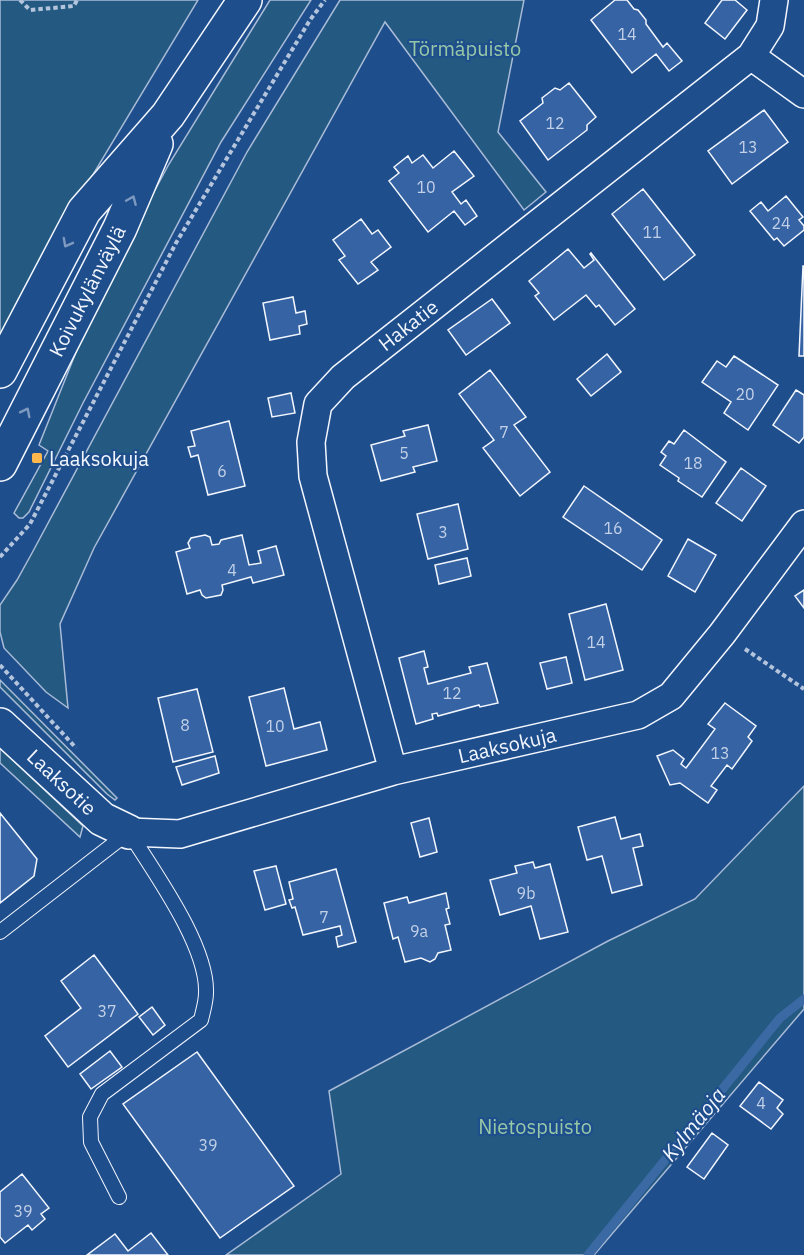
<svg xmlns="http://www.w3.org/2000/svg" width="804" height="1255" font-family="'IBM Plex Sans',sans-serif">
<style>
.green{fill:#245a82;stroke:#a8bbd7;stroke-width:1.5}
.lines{fill:none;stroke-linecap:round;stroke-linejoin:round}
.stream{stroke:#3b69a3;stroke-width:9}
.building{fill:#3563a3;stroke:#f2f6ff;stroke-width:1.5}
.service-casing{stroke:#f2f6ff;stroke-width:16}
.minor-casing{stroke:#f2f6ff;stroke-width:30}
.tertiary-casing{stroke:#f2f6ff;stroke-width:36}
.primary-casing{stroke:#f2f6ff;stroke-width:36}
.path{stroke:#b3c4dc;stroke-width:4;stroke-dasharray:4.5 3;stroke-linecap:butt}
.service{stroke:#1f4e8c;stroke-width:14}
.minor{stroke:#1f4e8c;stroke-width:27}
.tertiary{stroke:#1f4e8c;stroke-width:33}
.primary{stroke:#1f4e8c;stroke-width:33}
.oneway{stroke:#7e9ac0}
.poi-dot{fill:#ffb74d;stroke:#1f4e8c;stroke-width:2}
.labels{text-anchor:middle;dominant-baseline:central;stroke-width:4.5;stroke-linejoin:round;paint-order:stroke}
.number-label{font-size:16px;fill:#c3d1e8}
.park-label{font-size:20px;fill:#97c8a6;stroke:#1f4e8c}
.street-label{font-size:20px;fill:#f2f6ff;stroke:#1f4e8c}
.poi-label{font-size:20px;fill:#f2f6ff;stroke:#1f4e8c;text-anchor:start}
.water-label{font-size:21px;font-style:italic;fill:#f2f6ff;stroke:#1f4e8c}
</style>
<rect width="100%" height="100%" fill="#1f4e8c"/>
<path class="green" d="M 0,0 L 198,0 L 23,291 L 0,336 Z
M 270,0 L 311,0 L 221,142 L 83,403 L 29,512 L 23,518 L 19,518 L 14,513 L 48,451 L 39,445 L 88,322 L 128,240 L 169,164 Z
M 340,0 L 524,0 L 498,132 L 546,192 L 524,210 L 385,22 L 94,548 L 60,624 L 68,708 L 46,692 L 4,648 L 0,632 L 0,605 L 17,580 L 32,553 L 247,152 Z
M 0,680 L 117,798 L 115,800 L 107,794 L 0,687 Z
M 0,748 L 83,826 L 80,837 L 0,763 Z
M 804,786 L 804,1009 L 594,1255 L 226,1255 L 341,1174 L 329,1091 L 608,941 L 695,899 Z"/>
<g class="lines">
<path class="stream" d="M 588,1255 L 780,1018 L 804,999"/>
</g>
<path class="building" d="M 615,0 L 627,0 L 634,9 L 638,10 L 646,20 L 646,24 L 663,47 L 667,43 L 682,61 L 669,71 L 656,54 L 632,73 L 591,20 Z
M 722,0 L 735,0 L 747,10 L 725,39 L 705,23 Z
M 569,83 L 596,117 L 587,125 L 587,130 L 548,160 L 520,121 L 543,103 L 542,98 L 555,88 L 560,90 Z
M 764,110 L 788,142 L 732,184 L 708,151 Z
M 454,151 L 474,176 L 452,192 L 461,204 L 466,200 L 477,216 L 465,225 L 454,211 L 428,232 L 389,181 L 399,173 L 394,167 L 408,156 L 412,163 L 423,155 L 433,168 Z
M 643,189 L 695,255 L 664,280 L 612,214 Z
M 786,196 L 803,217 L 799,220 L 804,226 L 804,230 L 784,246 L 777,238 L 774,240 L 750,211 L 761,202 L 768,211 Z
M 361,219 L 372,234 L 378,230 L 391,247 L 371,262 L 378,270 L 358,284 L 339,260 L 345,256 L 333,240 Z
M 568,249 L 584,268 L 594,260 L 590,254 L 591,253 L 635,309 L 615,325 L 599,305 L 596,307 L 586,295 L 554,320 L 535,296 L 539,293 L 529,281 Z
M 803,266 L 804,266 L 804,356 L 799,356 Z
M 293,297 L 296,313 L 305,311 L 307,324 L 299,326 L 300,334 L 270,340 L 263,303 Z
M 492,299 L 510,323 L 466,355 L 448,330 Z
M 607,354 L 621,372 L 591,396 L 577,379 Z
M 734,356 L 778,385 L 748,430 L 724,413 L 731,402 L 702,382 L 717,361 L 726,367 Z
M 490,370 L 526,417 L 514,425 L 550,472 L 520,496 L 483,448 L 494,440 L 459,394 Z
M 796,390 L 804,395 L 804,437 L 799,443 L 773,425 Z
M 291,393 L 295,413 L 272,417 L 268,398 Z
M 229,421 L 245,486 L 208,495 L 198,455 L 191,457 L 188,447 L 195,446 L 191,431 Z
M 428,425 L 437,461 L 413,467 L 415,472 L 381,481 L 371,445 L 405,436 L 403,431 Z
M 684,430 L 726,462 L 702,497 L 678,481 L 679,478 L 660,465 L 666,456 L 661,452 L 669,441 L 674,444 Z
M 741,468 L 766,486 L 742,521 L 716,503 Z
M 584,486 L 662,540 L 642,570 L 563,517 Z
M 458,504 L 468,549 L 428,559 L 417,514 Z
M 205,535 L 210,537 L 212,545 L 219,544 L 221,540 L 242,535 L 249,565 L 261,563 L 258,551 L 276,546 L 284,575 L 253,583 L 251,577 L 222,585 L 223,590 L 221,595 L 206,598 L 202,595 L 200,590 L 187,594 L 176,552 L 190,548 L 188,543 L 191,538 Z
M 688,539 L 716,555 L 695,592 L 668,576 Z
M 467,558 L 471,576 L 439,584 L 435,565 Z
M 804,590 L 804,608 L 795,596 Z
M 606,604 L 623,670 L 585,680 L 569,614 Z
M 424,651 L 428,667 L 424,668 L 428,684 L 471,673 L 469,667 L 487,663 L 498,703 L 480,707 L 479,705 L 438,716 L 437,713 L 432,714 L 433,719 L 416,724 L 399,658 Z
M 566,657 L 572,683 L 547,689 L 540,663 Z
M 284,688 L 294,729 L 320,722 L 327,750 L 266,766 L 249,697 Z
M 197,689 L 213,752 L 173,762 L 158,698 Z
M 725,703 L 756,726 L 748,737 L 752,741 L 732,769 L 727,765 L 711,786 L 717,790 L 708,803 L 680,783 L 670,785 L 657,756 L 673,750 L 684,759 L 681,764 L 686,768 L 715,729 L 708,724 Z
M 215,756 L 219,773 L 182,785 L 176,767 Z
M 0,813 L 37,859 L 34,876 L 0,903 Z
M 615,817 L 621,839 L 640,834 L 643,846 L 633,848 L 642,885 L 612,893 L 602,856 L 587,860 L 578,827 Z
M 429,818 L 437,852 L 420,857 L 411,823 Z
M 533,862 L 535,868 L 550,864 L 568,932 L 540,939 L 531,906 L 500,915 L 490,880 L 517,873 L 515,866 Z
M 276,866 L 286,904 L 265,910 L 254,871 Z
M 336,869 L 356,942 L 338,947 L 336,937 L 342,935 L 340,926 L 303,935 L 295,907 L 292,908 L 289,900 L 293,899 L 289,882 Z
M 446,893 L 449,908 L 446,909 L 450,924 L 445,925 L 451,950 L 438,953 L 435,959 L 430,962 L 421,958 L 405,962 L 398,937 L 393,939 L 384,903 L 407,897 L 409,903 Z
M 94,955 L 138,1014 L 68,1067 L 45,1036 L 81,1008 L 61,981 Z
M 152,1007 L 165,1025 L 153,1035 L 139,1017 Z
M 110,1051 L 122,1067 L 91,1089 L 80,1074 Z
M 197,1052 L 294,1186 L 220,1238 L 123,1104 Z
M 759,1082 L 783,1100 L 777,1108 L 783,1114 L 771,1129 L 740,1106 Z
M 712,1133 L 728,1145 L 704,1179 L 687,1167 Z
M 22,1174 L 49,1208 L 41,1214 L 45,1219 L 32,1230 L 28,1225 L 5,1243 L 0,1237 L 0,1192 Z
M 151,1233 L 168,1255 L 87,1255 L 115,1234 L 128,1251 Z"/>
<g class="lines">
<g class="service-casing">
<path id="service" d="M 0,932 L 129,832 C 154,872 208,946 206,993 C 206,1002 203,1011 201,1020 L 102,1094 L 90,1117 L 91,1142 L 119,1197"/>
</g>
<g class="minor-casing">
<path id="minor" d="M 751,56 L 804,94
M 393,771 L 313,476 L 311,442 L 318,404 L 343,377 L 751,56 L 770,26 L 774,0
M 129,832 L 180,834 L 393,771 L 638,715 L 671,696 L 722,634 L 804,524"/>
</g>
<g class="tertiary-casing">
<path id="tertiary" d="M 0,725 L 102,819 L 129,832"/>
</g>
<g class="primary-casing">
<path id="primary" d="M 0,371 L 84,211 L 168,115 L 245,0
M 0,464 L 120,228 L 156,144"/>
</g>
<path class="path" d="M 20,0 L 30,10 L 74,6 L 77,0
M 0,557 L 30,524 L 176,243 L 310,20 L 325,0
M 745,649 L 804,689
M 0,665 L 76,748"/>
<use href="#service" class="service"/>
<use href="#minor" class="minor"/>
<use href="#tertiary" class="tertiary"/>
<use href="#primary" class="primary"/>
</g>
<defs><path id="oneway-chevron" d="M-2-3.5L2.5 0L-2 3.5" fill="none" stroke-width="1.6" stroke-linecap="round" stroke-linejoin="round" transform="scale(1.5)"/></defs>
<g class="oneway">
<use href="#oneway-chevron" transform="translate(132 200) rotate(-67)"/>
<use href="#oneway-chevron" transform="translate(67 243) rotate(118)"/>
<use href="#oneway-chevron" transform="translate(26 412) rotate(-63)"/>
</g>
<rect class="poi-dot" x="31" y="452" width="12" height="12" rx="3"/>
<g class="labels">
<g class="number-label">
<text x="627" y="34">14</text>
<text x="555" y="123">12</text>
<text x="748" y="147">13</text>
<text x="426" y="187">10</text>
<text x="781" y="223">24</text>
<text x="652" y="232">11</text>
<text x="745" y="394">20</text>
<text x="504" y="432">7</text>
<text x="404" y="453">5</text>
<text x="693" y="463">18</text>
<text x="222" y="471">6</text>
<text x="613" y="528">16</text>
<text x="443" y="532">3</text>
<text x="232" y="570">4</text>
<text x="596" y="642">14</text>
<text x="452" y="693">12</text>
<text x="185" y="725">8</text>
<text x="275" y="726">10</text>
<text x="720" y="753">13</text>
<text x="526" y="893">9b</text>
<text x="324" y="917">7</text>
<text x="419" y="931">9a</text>
<text x="107" y="1011">37</text>
<text x="761" y="1103">4</text>
<text x="208" y="1145">39</text>
<text x="23" y="1211">39</text>
</g>
<g class="park-label">
<text x="465" y="48">Törmäpuisto</text>
<text x="535" y="1126">Nietospuisto</text>
</g>
<g class="street-label">
<text transform="translate(87 291) rotate(-63)">Koivukylänväylä</text>
<text transform="translate(408 325) rotate(-38)">Hakatie</text>
<text transform="translate(507 745) rotate(-13)">Laaksokuja</text>
<text transform="translate(62 782) rotate(43)">Laaksotie</text>
</g>
<g class="poi-label">
<text x="49" y="458">Laaksokuja</text>
</g>
<g class="water-label">
<text transform="translate(693 1124) rotate(-51)">Kylmäoja</text>
</g>
</g>
</svg>
